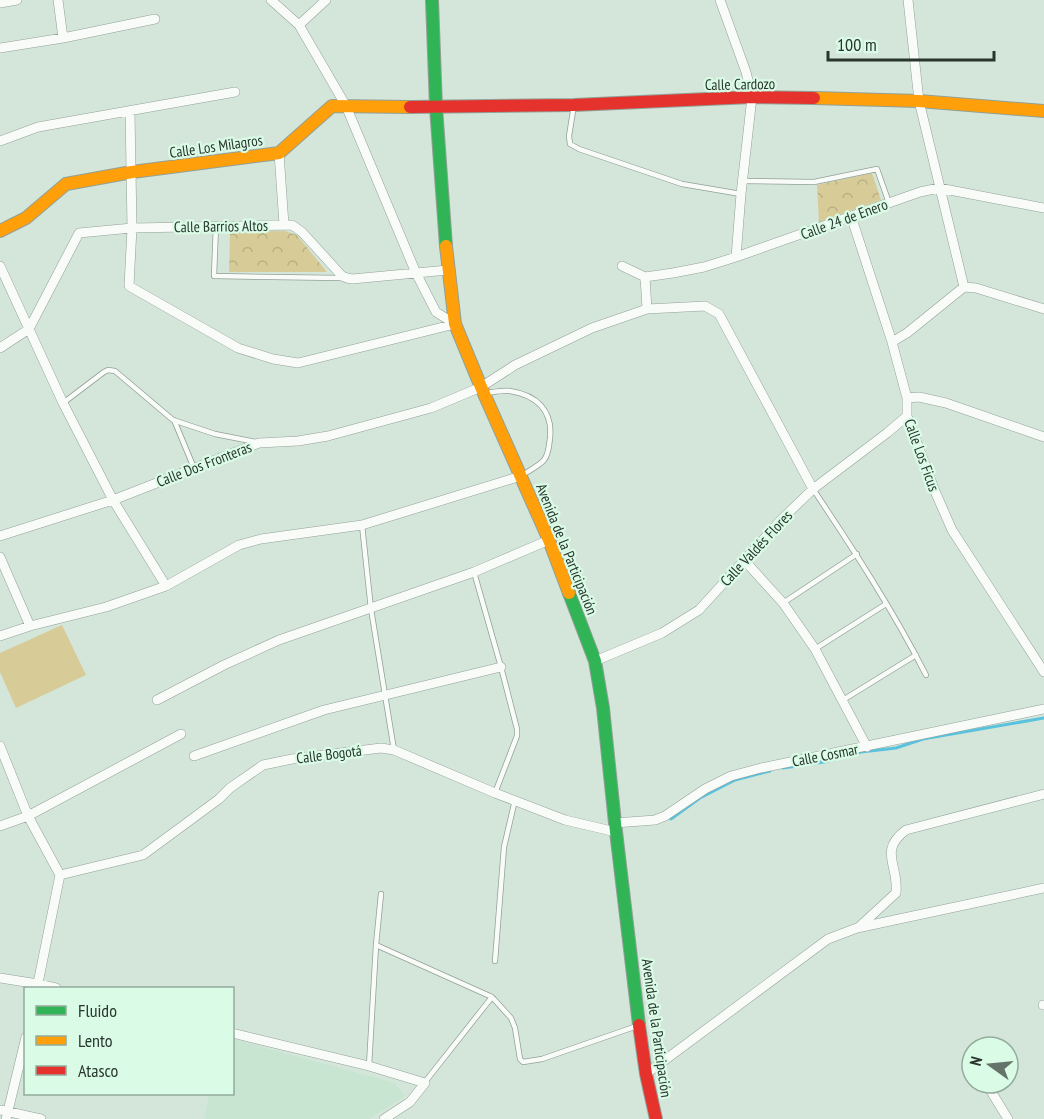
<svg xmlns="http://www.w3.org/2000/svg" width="1044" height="1119" font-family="'PT Sans Narrow',sans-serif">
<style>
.built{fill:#c8e5d2}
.forest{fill:url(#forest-crowns)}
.pitch{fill:#d7cc97}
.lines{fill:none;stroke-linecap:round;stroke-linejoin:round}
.stream{stroke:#5bc2de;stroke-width:3}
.lane-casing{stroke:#92a097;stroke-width:6}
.street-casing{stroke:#92a097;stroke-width:10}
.fast-casing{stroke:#92a097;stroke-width:14}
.slow-casing{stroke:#92a097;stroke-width:14}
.jam-casing{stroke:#92a097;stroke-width:14}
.lane{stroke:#f9fbf9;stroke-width:4.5}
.street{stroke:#f9fbf9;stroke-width:9}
.fast{stroke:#30b455;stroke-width:12}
.slow{stroke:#ff9f0a;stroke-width:12}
.jam{stroke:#e5322d;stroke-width:12}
.labels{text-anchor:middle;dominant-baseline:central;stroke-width:4.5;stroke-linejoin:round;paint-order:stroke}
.street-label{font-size:15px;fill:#29362e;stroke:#dafbe5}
</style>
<defs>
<pattern id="forest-crowns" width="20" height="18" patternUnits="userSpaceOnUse" patternTransform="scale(1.5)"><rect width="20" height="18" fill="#d7cc97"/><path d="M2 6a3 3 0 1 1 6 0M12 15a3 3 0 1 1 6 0" fill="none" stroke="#b9b082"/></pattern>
</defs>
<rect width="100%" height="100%" fill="#d4e6da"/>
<path class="built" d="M 233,1039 L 395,1083 L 405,1096 L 369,1119 L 204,1119 L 209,1094 L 232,1094 Z"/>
<path class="forest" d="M 872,173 L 881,200 L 819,222 L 817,185 Z
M 285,231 L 297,235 L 327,272 L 229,272 L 230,232 Z"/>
<path class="pitch" d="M 62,625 L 86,675 L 16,708 L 0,672 L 0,653 Z"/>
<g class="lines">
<path class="stream" d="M 783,768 L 824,762 L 861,752 L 896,748 L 923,739 L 1044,718
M 671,819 L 700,798 L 735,780 L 770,771"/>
<g class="lane-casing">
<path id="lane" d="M 574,105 L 569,136 L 570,144 L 579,149 L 682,184 L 741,194
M 742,181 L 814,182 L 877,169 L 889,203
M 216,226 L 214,276 L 341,278
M 487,393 C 494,392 503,390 510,391 C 536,395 553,410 550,438 C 549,445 549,454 544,460 C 539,466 528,471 521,476
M 63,403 L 104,372 L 108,370 L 115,371 L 173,420 L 215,434 L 256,442
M 174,420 L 194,468
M 813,489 C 853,549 893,610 926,675
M 362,525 L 371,609 L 394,750
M 474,572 L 501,667 L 517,729 L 517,736 L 495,793
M 783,603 L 857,554
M 815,649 L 886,604
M 843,700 L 916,655
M 376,945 L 492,997 L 511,1018 L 515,1028 L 520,1059 L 523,1062 L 542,1059 L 637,1026
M 495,961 L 504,847 L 515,800
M 369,1066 L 376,945 L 381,894
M 425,1082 L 492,997"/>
</g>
<g class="street-casing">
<path id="street" d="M 58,0 L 63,38
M 271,0 L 299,25 L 346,106 L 416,273 L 436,312 L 455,324
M 720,0 L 746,72 L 752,97 L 741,194 L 736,257
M 908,0 L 919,101 L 964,287
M 0,3 L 17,0
M 299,25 L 326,0
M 0,48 L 63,38 L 155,19
M 130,111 L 132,228 L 129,286 L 238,348 L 273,359 L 298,363 L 455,324
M 0,141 L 38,127 L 235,92
M 279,153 L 284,225
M 851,216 L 892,342 L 907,398 L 907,416 L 934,489 L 952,530 L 1044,672
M 0,266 L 63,403 L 113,500 L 166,586
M 622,266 L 645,277 L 673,273 L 704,267 L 736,257 L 920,192 L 939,188 L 1044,208
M 647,309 L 705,306 L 719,314 L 813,489
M 892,342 L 907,333 L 964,287 L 976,288 L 1044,309
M 0,348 L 29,329 L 79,233 L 132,228 L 292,225 L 302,232 L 342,276 L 347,278 L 352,279 L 448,270
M 907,398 L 919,397 L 946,403 L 1044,437
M 0,536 L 113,500 L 259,443 L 298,441 L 328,436 L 431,408 L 481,387 L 515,365 L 592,328 L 647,309 L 645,277
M 0,557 L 30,626
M 744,560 L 783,603 L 815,649 L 867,747
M 0,636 L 30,626 L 106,607 L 166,586 L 239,545 L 261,539 L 362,525 L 521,476
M 595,661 L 662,633 L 699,610 L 780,521 L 813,489 L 887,433 L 907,416
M 157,700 L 224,665 L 279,640 L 474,572 L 549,540
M 0,746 L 28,816 L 60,875 L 37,988
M 194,756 L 324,710 L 501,667
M 615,823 L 655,820 L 665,816 L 705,789 L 731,776 L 761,768 L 1044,709
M 0,826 L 28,816 L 181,734
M 60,875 L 143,855 L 219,799 L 230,788 L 263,765 L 292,759 L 381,748 L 394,750 L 495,793 L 565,820 L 616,832
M 859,927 L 896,893 C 899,865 878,851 906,830 L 1044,794
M 0,978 L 38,984 L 56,988
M 1043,1005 L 1044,1005
M 232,1033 L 369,1066 L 425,1083 L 410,1102 L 384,1119
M 646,1074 L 828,939 L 857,928 L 1044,888
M 986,1083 L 1008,1119
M 0,1110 L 41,1119
M 6,1119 L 26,1037"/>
</g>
<g class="fast-casing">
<path id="fast" d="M 432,0 L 436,107 L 446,246
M 569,593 L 595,661 L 603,708 L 615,823 L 639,1025"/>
</g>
<g class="slow-casing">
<path id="slow" d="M 814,98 L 919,101 L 1044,111
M 0,231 L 26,218 L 66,184 L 132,172 L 279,153 L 332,106 L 410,107
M 446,246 L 455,324 L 481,387 L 549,540 L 569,593"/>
</g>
<g class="jam-casing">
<path id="jam" d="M 410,107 L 574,105 L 752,97 L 814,98
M 639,1025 L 646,1074 L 656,1119"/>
</g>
<use href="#lane" class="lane"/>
<use href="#street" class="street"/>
<use href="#fast" class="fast"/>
<use href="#slow" class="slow"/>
<use href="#jam" class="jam"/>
</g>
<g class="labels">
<g class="street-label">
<text transform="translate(740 84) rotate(-1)">Calle Cardozo</text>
<text transform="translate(216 146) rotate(-8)">Calle Los Milagros</text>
<text transform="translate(844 219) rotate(-20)">Calle 24 de Enero</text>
<text transform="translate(221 226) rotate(-1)">Calle Barrios Altos</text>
<text transform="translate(922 455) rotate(70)">Calle Los Ficus</text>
<text transform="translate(204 464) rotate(-21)">Calle Dos Fronteras</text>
<text transform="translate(756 548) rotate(-47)">Calle Valdés Flores</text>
<text transform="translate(567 549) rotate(68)">Avenida de la Participación</text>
<text transform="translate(329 754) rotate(-7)">Calle Bogotá</text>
<text transform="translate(825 755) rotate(-11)">Calle Cosmar</text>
<text transform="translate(657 1028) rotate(82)">Avenida de la Participación</text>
</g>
</g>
<rect x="24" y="987" width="210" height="108" fill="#dafbe5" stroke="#93ac9c" stroke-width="1.5"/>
<rect x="36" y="1006" width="30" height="9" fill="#30b455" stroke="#93ac9c" stroke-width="1.5"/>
<text x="78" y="1017" font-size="18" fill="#29362e">Fluido</text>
<rect x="36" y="1036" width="30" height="9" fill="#ff9f0a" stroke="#93ac9c" stroke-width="1.5"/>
<text x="78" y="1047" font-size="18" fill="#29362e">Lento</text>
<rect x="36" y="1066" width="30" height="9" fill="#e5322d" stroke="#93ac9c" stroke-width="1.5"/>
<text x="78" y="1077" font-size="18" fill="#29362e">Atasco</text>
<g transform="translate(990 1065) rotate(285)"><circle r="28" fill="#dafbe5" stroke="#93ac9c" stroke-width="1.5"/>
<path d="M0-4.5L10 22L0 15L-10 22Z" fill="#65746a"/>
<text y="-9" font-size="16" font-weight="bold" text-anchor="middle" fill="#29362e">N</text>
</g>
<path d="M828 51v9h166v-9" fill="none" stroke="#29362e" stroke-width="3"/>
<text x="837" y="51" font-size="18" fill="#29362e" stroke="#dafbe5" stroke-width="4.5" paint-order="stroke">100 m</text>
</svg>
